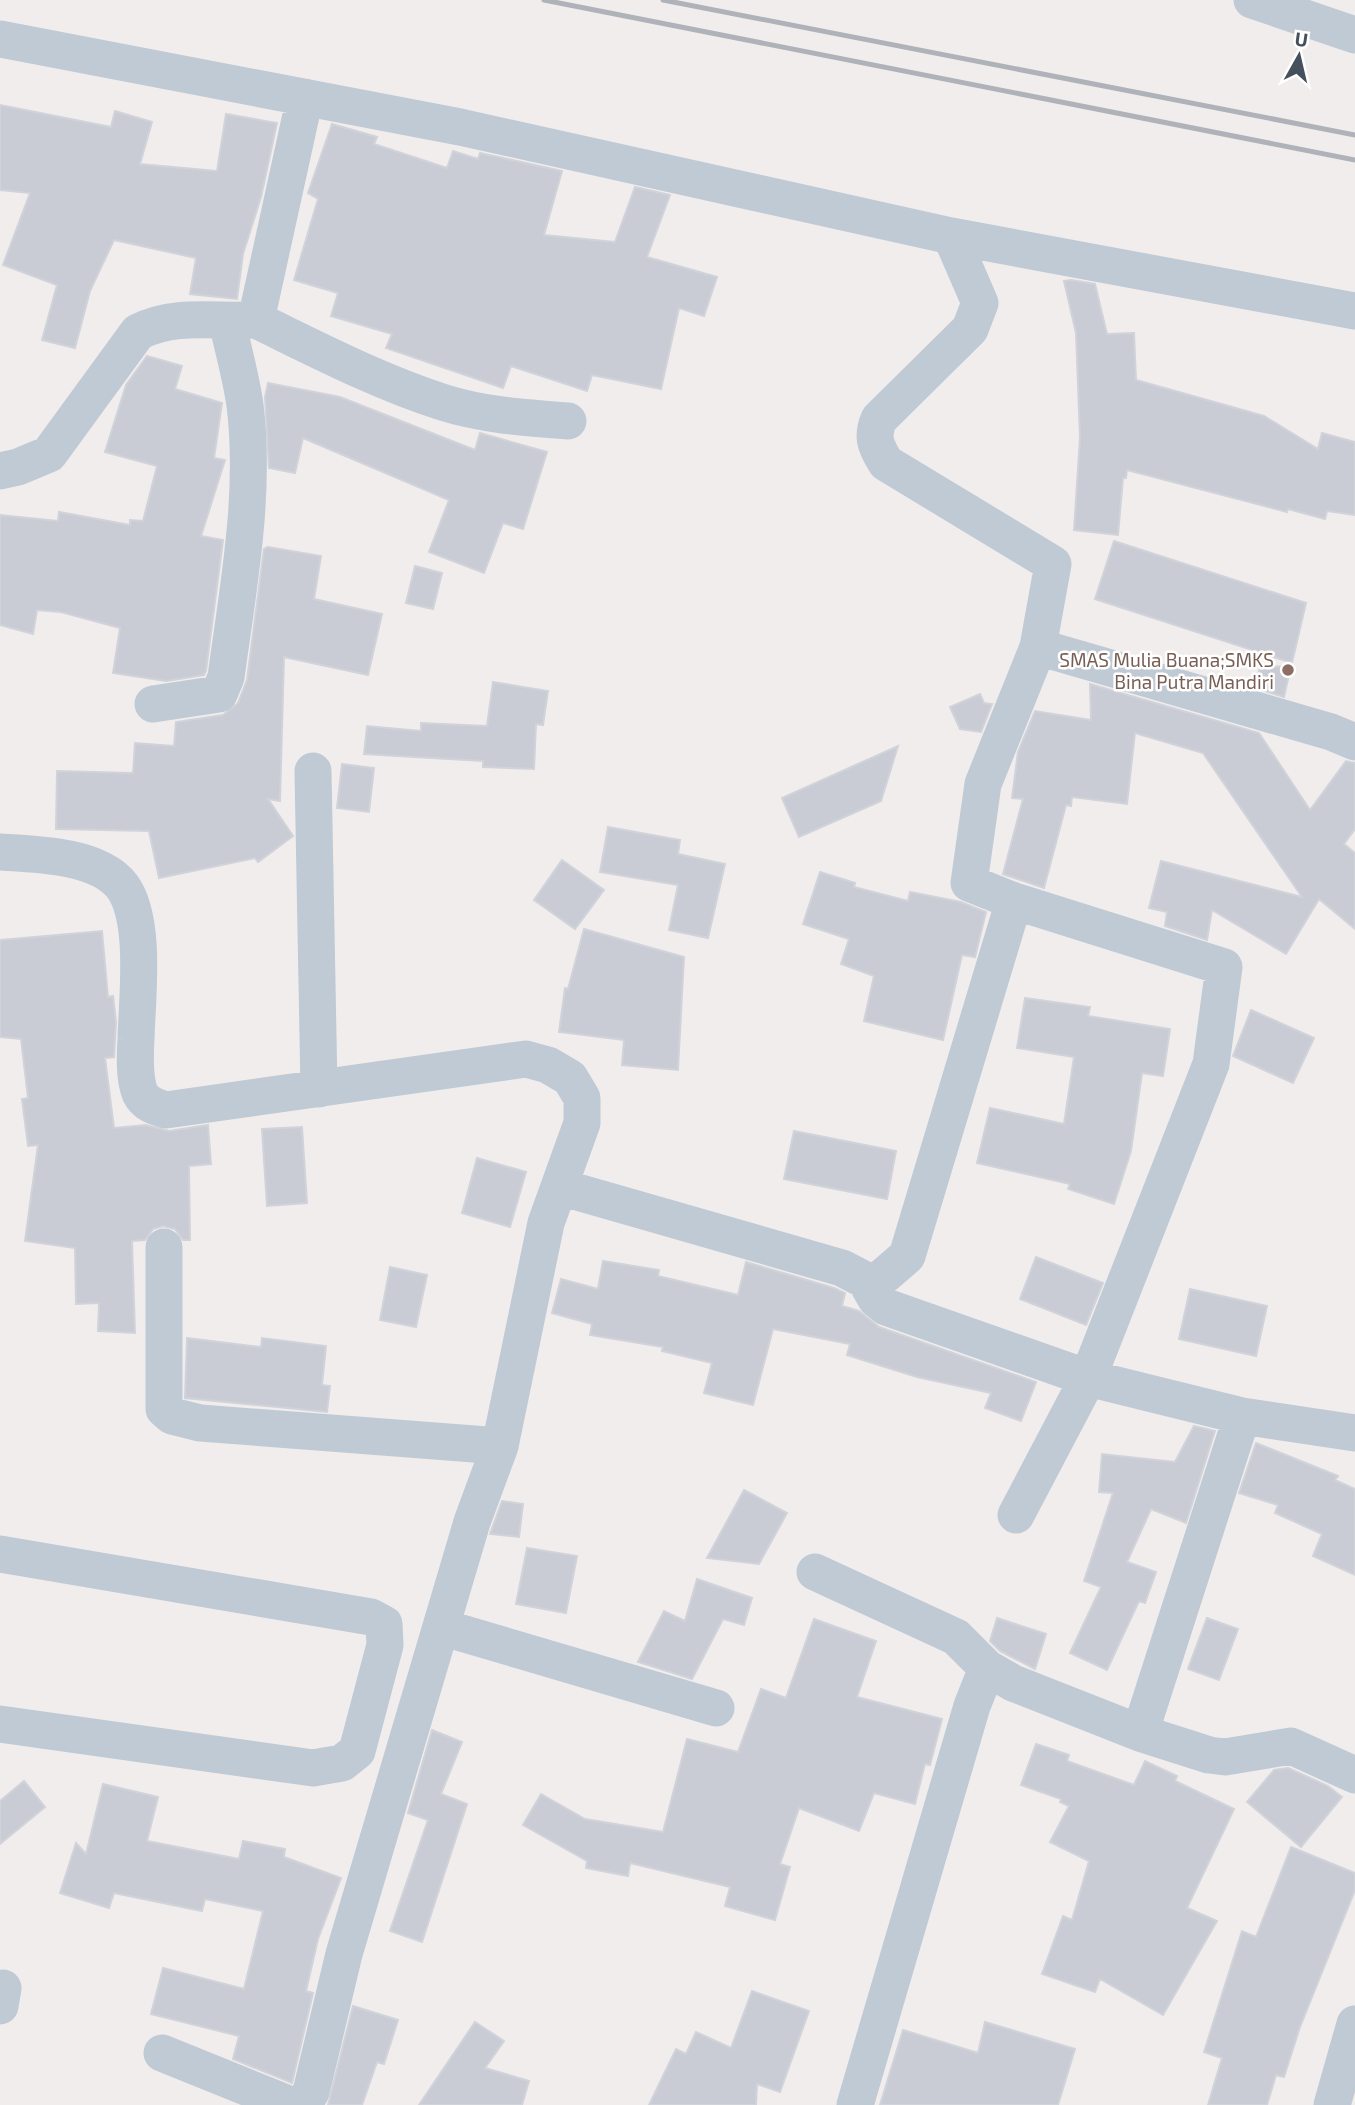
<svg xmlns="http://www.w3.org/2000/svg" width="1355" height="2105" font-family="'Exo 2',sans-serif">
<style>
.building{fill:#c9ccd4;stroke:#d1d3da;stroke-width:2}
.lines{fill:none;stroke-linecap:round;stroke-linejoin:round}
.minor{stroke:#bfcad5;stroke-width:37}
.rail{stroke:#afb3b9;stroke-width:5}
.education-dot{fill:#8d6e63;stroke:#fff;stroke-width:2.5}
.labels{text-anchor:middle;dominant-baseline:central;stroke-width:5;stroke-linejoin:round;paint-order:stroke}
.education-label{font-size:19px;fill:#785e54;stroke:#fff;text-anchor:end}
</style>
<rect width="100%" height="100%" fill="#f1eded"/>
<path class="building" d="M 0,105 L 111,127 L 115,111 L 152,122 L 140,164 L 217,171 L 226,114 L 277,123 L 261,197 L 243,254 L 237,299 L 190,294 L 196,258 L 114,240 L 90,291 L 75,348 L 42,340 L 57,285 L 3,265 L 30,193 L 0,190 Z
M 332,124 L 377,137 L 374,144 L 447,168 L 453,151 L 478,159 L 480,153 L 562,171 L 544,235 L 615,242 L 635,187 L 670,195 L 647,257 L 717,277 L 704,316 L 679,308 L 661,389 L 592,375 L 587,391 L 511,366 L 503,388 L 386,348 L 392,334 L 331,316 L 338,293 L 294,280 L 318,199 L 308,193 Z
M 1071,280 L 1095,284 L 1107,334 L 1134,333 L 1136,380 L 1264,416 L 1318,449 L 1322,433 L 1355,442 L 1355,515 L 1327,511 L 1325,519 L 1288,509 L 1287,512 L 1127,470 L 1126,478 L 1123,478 L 1118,535 L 1074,530 L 1080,438 L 1076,333 L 1064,281 Z
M 147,356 L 182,366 L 175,389 L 222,403 L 214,458 L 225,460 L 201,536 L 223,540 L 206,671 L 204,675 L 166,681 L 113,673 L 120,628 L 61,612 L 37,610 L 33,634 L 0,625 L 0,515 L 58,521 L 59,512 L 130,525 L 130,520 L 143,521 L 157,466 L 105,452 L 126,385 Z
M 268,383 L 340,397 L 475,450 L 480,433 L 547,452 L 523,529 L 503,523 L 484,573 L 429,552 L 449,500 L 303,438 L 295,473 L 269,468 L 265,397 Z
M 1114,541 L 1306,603 L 1292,663 L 1095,599 Z
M 268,547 L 321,556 L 314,599 L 382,614 L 368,675 L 284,657 L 280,801 L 268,799 L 293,836 L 258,862 L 255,858 L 159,878 L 149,831 L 56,829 L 57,771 L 133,773 L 135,743 L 174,746 L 176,722 L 223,715 L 238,703 L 247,680 L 264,549 Z
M 415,566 L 442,573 L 433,609 L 406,603 Z
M 1291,666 L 1284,697 L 1255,688 L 1260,667 Z
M 493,682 L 548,691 L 543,725 L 536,724 L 534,769 L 483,767 L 483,761 L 364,754 L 367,726 L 421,731 L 421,723 L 487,726 Z
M 1090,684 L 1259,733 L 1310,810 L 1346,761 L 1355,763 L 1355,829 L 1344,844 L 1355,853 L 1355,929 L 1319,899 L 1286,954 L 1212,910 L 1207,940 L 1165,926 L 1167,912 L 1149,908 L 1161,861 L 1302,897 L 1203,753 L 1135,733 L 1127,804 L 1072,797 L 1071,806 L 1066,805 L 1044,888 L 1003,874 L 1023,799 L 1012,798 L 1018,752 L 1035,711 L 1091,720 Z
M 980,694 L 984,703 L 992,704 L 981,732 L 960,729 L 950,707 Z
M 898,746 L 881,801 L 799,837 L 782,798 Z
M 342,764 L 374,768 L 369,812 L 337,808 Z
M 608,827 L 680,840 L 678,854 L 725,864 L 708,938 L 669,930 L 678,885 L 600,872 Z
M 562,860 L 604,890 L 575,929 L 534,900 Z
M 820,872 L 855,883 L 854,887 L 908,901 L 910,892 L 961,902 L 986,912 L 975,957 L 962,955 L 943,1040 L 864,1021 L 874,976 L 841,964 L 849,939 L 803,924 Z
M 584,929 L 684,957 L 678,1070 L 622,1065 L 624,1040 L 559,1032 L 565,988 L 568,989 Z
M 102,931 L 108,997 L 113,996 L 116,1022 L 114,1057 L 105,1058 L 114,1128 L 146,1125 L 169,1131 L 208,1125 L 211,1164 L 189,1166 L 190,1240 L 183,1240 L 175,1229 L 163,1226 L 153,1229 L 145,1240 L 132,1241 L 135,1333 L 98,1331 L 99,1303 L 76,1304 L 75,1248 L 25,1241 L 38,1145 L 28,1146 L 22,1099 L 28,1098 L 21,1039 L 0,1037 L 0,940 Z
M 1025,998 L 1090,1007 L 1088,1016 L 1170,1029 L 1163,1076 L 1142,1073 L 1131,1151 L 1114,1204 L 1068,1189 L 1070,1184 L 977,1163 L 990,1108 L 1064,1124 L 1074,1057 L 1017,1048 Z
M 1251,1010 L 1314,1038 L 1293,1083 L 1233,1056 Z
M 302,1127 L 307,1203 L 267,1206 L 262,1129 Z
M 794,1131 L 896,1151 L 887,1199 L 784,1179 Z
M 477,1158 L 526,1172 L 510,1227 L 462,1213 Z
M 1036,1257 L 1103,1283 L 1086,1325 L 1020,1299 Z
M 603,1261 L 659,1270 L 658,1276 L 738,1295 L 746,1262 L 834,1288 L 845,1293 L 842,1306 L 859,1311 L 879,1327 L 1036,1382 L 1021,1421 L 985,1408 L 991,1393 L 917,1377 L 847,1355 L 850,1344 L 773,1329 L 753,1405 L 704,1393 L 712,1363 L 662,1351 L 663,1347 L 590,1335 L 592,1324 L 552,1313 L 561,1279 L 598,1289 Z
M 390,1267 L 427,1275 L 416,1327 L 380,1320 Z
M 1190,1289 L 1267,1306 L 1256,1356 L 1179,1339 Z
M 187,1338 L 261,1347 L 262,1338 L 326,1346 L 322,1385 L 330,1386 L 327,1412 L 185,1398 Z
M 1194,1426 L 1215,1431 L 1186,1523 L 1151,1509 L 1127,1562 L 1156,1572 L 1145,1603 L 1139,1601 L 1107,1670 L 1070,1653 L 1101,1587 L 1084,1581 L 1113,1493 L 1099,1492 L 1102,1454 L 1175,1462 Z
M 1256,1443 L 1338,1476 L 1335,1480 L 1355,1489 L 1355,1575 L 1313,1556 L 1322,1534 L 1275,1513 L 1278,1505 L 1239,1493 Z
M 744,1490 L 787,1513 L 759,1564 L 707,1558 Z
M 502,1501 L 523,1504 L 519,1537 L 490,1534 Z
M 527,1548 L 577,1556 L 566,1613 L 516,1604 Z
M 697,1579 L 752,1598 L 744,1625 L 723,1619 L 692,1679 L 638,1662 L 664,1611 L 685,1621 Z
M 997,1618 L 1046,1634 L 1035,1669 L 1000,1651 L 990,1641 Z
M 1207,1618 L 1238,1629 L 1219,1680 L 1188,1669 Z
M 814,1619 L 876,1641 L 857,1697 L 942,1719 L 930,1765 L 925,1764 L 915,1804 L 874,1793 L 859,1831 L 799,1808 L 780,1864 L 790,1867 L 775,1920 L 725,1906 L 730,1887 L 630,1863 L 628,1876 L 586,1868 L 587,1861 L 523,1825 L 541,1794 L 585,1819 L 663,1832 L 687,1739 L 738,1752 L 761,1689 L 786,1698 Z
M 432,1730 L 462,1742 L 441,1794 L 467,1804 L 422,1942 L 390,1931 L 428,1820 L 408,1813 Z
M 1036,1744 L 1069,1755 L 1067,1761 L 1134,1785 L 1145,1761 L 1177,1776 L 1175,1781 L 1234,1809 L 1187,1908 L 1217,1921 L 1163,2015 L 1100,1979 L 1095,1992 L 1042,1974 L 1063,1916 L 1072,1920 L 1089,1861 L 1050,1842 L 1069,1806 L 1060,1802 L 1061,1799 L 1021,1785 Z
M 1288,1768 L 1328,1786 L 1342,1797 L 1301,1847 L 1247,1802 L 1274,1770 Z
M 24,1781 L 45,1807 L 0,1844 L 0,1801 Z
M 103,1784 L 158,1797 L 147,1841 L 239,1859 L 243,1841 L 285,1849 L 284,1857 L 341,1878 L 318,1939 L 306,1991 L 313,1993 L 292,2083 L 233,2059 L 239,2036 L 151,2014 L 163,1968 L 244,1989 L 263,1911 L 205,1899 L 202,1911 L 114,1893 L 109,1908 L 60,1893 L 76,1843 L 86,1854 Z
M 1291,1847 L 1355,1873 L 1355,1890 L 1300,2027 L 1284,2077 L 1276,2075 L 1267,2105 L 1208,2105 L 1222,2058 L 1204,2052 L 1242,1931 L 1256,1937 Z
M 752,1991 L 809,2011 L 780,2092 L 757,2084 L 756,2105 L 649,2105 L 676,2049 L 686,2054 L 696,2032 L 731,2048 Z
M 353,2006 L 398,2020 L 384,2064 L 377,2062 L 362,2105 L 328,2105 Z
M 475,2022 L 504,2041 L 485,2068 L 529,2081 L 522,2105 L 419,2105 Z
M 985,2022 L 1075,2049 L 1058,2105 L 880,2105 L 903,2030 L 978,2053 Z"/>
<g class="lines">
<path class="minor" d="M 1252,0 L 1355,35
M 0,39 L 460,127 L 951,236 L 1355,311
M 256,320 C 316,349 377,381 442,402 C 482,415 526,418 568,421
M 0,471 L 18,467 L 49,454 L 138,332 C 176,313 215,322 256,320 L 305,97
M 1038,647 L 1331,732 L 1355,742
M 153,704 L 219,694 L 226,677 C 238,588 256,495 245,405 C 241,377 233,349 227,321
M 313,771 L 319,1089
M 0,852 C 35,854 98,855 122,886 C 147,919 137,999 136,1039 C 135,1056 134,1078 140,1093 C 145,1104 156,1107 166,1110 L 526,1059 L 548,1065 L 570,1078 L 582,1098 L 582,1123 L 546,1223 L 500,1446 L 472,1522 L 344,1954 L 311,2092 L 303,2105
M 1014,901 L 1224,967 L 1211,1064 L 1088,1378 L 1016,1515
M 560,1187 L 842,1268 L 865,1280 L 876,1299 L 886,1307 L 1088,1378 L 1242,1416 L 1355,1433
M 164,1247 L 164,1409 L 172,1416 L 200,1423 L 500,1446
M 871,1287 L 907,1256 L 1014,901 L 969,883 L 983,784 L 1038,647 L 1053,564 L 886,463 C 876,447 871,437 879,419 L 970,329 L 980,303 L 951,236
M 0,1554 L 371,1617 L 384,1624 L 385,1645 L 357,1751 L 342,1763 L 313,1768 L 0,1724
M 815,1572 L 956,1637 L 987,1668
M 441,1627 L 716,1708
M 1140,1733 L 1242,1416
M 0,2006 L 3,1988
M 162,2053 L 288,2104 L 301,2105
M 855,2105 L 972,1706 L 987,1668 L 1013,1683 L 1140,1733 L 1209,1755 L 1225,1757 L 1291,1746 L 1355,1775
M 1332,2105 L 1355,2024"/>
<path class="rail" d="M 544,0 L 1355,160
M 663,0 L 1355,135"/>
</g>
<circle class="education-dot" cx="1288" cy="670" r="7"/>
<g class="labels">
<g class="education-label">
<text x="1274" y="659">SMAS Mulia Buana;SMKS<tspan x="1274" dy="22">Bina Putra Mandiri</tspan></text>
</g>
</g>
<g transform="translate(1299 56) rotate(8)" stroke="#ffffff" stroke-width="5" paint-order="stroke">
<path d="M0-5L12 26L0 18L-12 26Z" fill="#44515d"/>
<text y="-10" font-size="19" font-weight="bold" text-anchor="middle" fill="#44515d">U</text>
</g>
</svg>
